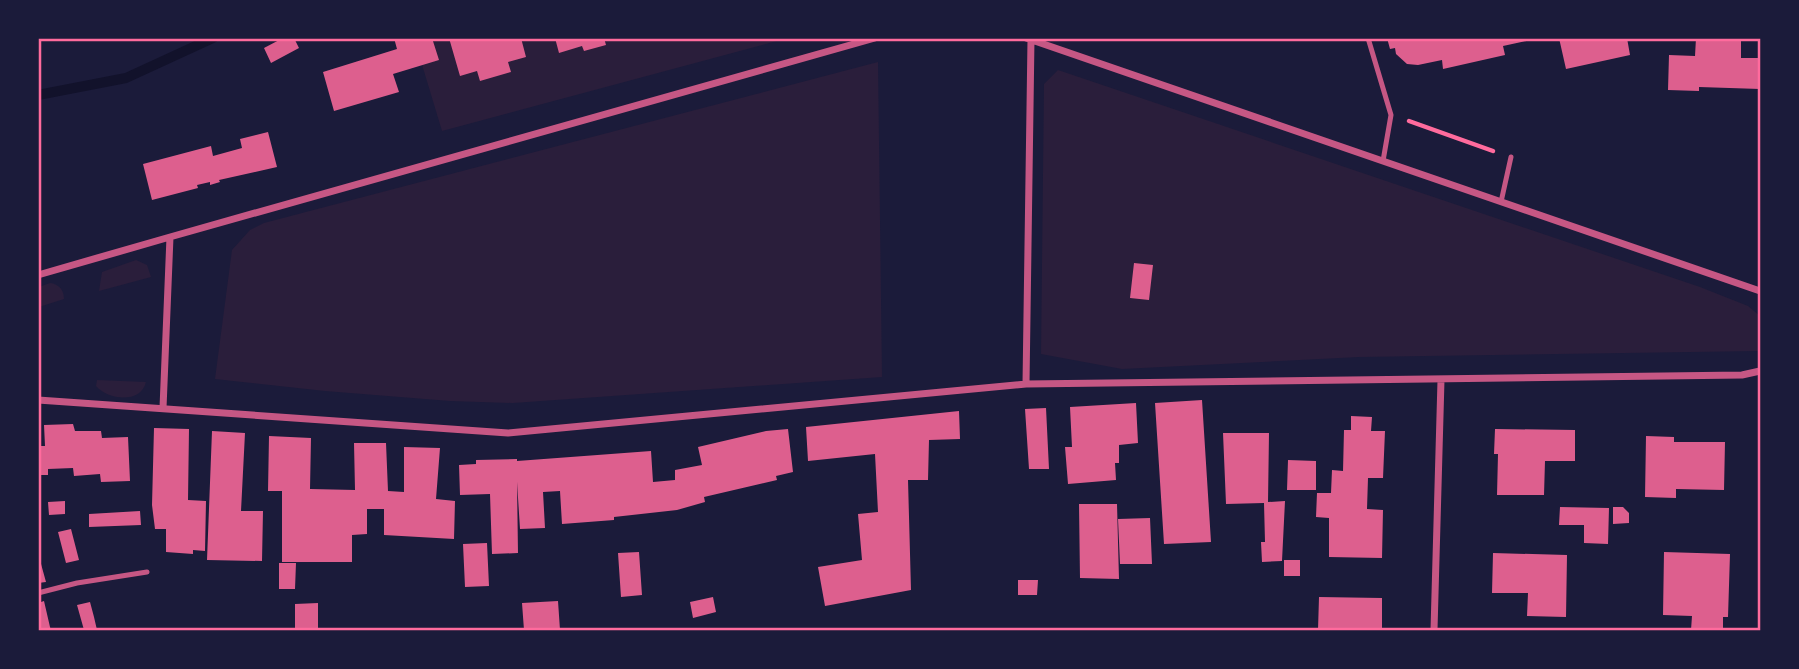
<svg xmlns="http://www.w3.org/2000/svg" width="1799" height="669" font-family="'Nunito Sans',sans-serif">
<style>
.green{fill:#2a1e3b}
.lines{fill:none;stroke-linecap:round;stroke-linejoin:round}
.stream{stroke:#12122b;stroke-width:10}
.building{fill:#dd5f8e}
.path{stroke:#ff6b9d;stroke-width:4.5}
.service{stroke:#c65784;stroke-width:5}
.minor{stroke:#c65784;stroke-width:7}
.neatline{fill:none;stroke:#ff6b9d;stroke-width:2.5}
</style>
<rect width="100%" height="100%" fill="#1b1b3a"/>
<path class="green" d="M 414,38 L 784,39 L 442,131 Z
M 878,62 L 882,377 L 513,403 L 450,401 L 325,391 L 215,379 L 232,250 L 250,230 L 264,223 Z
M 1058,70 L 1700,287 L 1748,306 L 1760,316 L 1760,348 L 1758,351 L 1359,357 L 1122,369 L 1041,354 L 1044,84 Z
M 136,260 L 147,265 L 151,277 L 99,291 L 102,272 Z
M 50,283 C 59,284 64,290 64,299 L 39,307 L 39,287 Z
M 97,380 L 146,382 C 141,404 108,400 96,386 Z"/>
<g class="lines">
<path class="stream" d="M 38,95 L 126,78 L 213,38"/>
</g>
<path class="building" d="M 283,38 L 294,38 L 299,48 L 271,63 L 264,48 Z
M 394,38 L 432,38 L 439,60 L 393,74 L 399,92 L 334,111 L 323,72 L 397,49 Z
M 449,38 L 521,38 L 526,57 L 508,62 L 511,72 L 480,81 L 477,71 L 460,76 Z
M 555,38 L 604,38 L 606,45 L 584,51 L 582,46 L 559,53 Z
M 1387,38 L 1531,38 L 1531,40 L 1503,46 L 1505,55 L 1443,69 L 1442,60 L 1418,65 L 1407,64 L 1396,54 L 1395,48 L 1390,49 Z
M 1559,38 L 1627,38 L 1630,55 L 1566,69 Z
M 1696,38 L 1741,38 L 1741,58 L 1760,58 L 1760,89 L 1699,87 L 1699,91 L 1668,90 L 1669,55 L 1695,56 Z
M 268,132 L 277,167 L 219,180 L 220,182 L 210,185 L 210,182 L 197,185 L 198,188 L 152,200 L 143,164 L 211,146 L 213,156 L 242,148 L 240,139 Z
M 1134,263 L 1153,265 L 1149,300 L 1130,298 Z
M 1202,400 L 1211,542 L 1164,544 L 1155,403 Z
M 1136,403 L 1138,443 L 1119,445 L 1119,463 L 1115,463 L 1116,480 L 1068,484 L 1065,447 L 1072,447 L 1070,407 Z
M 1046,408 L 1049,469 L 1029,469 L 1025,409 Z
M 959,411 L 960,439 L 929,440 L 928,480 L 908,480 L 911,590 L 825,606 L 818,567 L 862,560 L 858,514 L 878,512 L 875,454 L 808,461 L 806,427 Z
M 1351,416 L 1372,417 L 1371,431 L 1385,431 L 1383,478 L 1368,478 L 1367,509 L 1383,510 L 1382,558 L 1329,557 L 1329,518 L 1316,517 L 1317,493 L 1331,493 L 1332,470 L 1343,471 L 1344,430 L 1351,430 Z
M 73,424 L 75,431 L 101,431 L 102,438 L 128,437 L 130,481 L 101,482 L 100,474 L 74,476 L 73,468 L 48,469 L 48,475 L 38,475 L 38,446 L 45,446 L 44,425 Z
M 154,428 L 189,429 L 188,500 L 206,501 L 205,551 L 193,550 L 193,554 L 166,552 L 166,529 L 155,529 L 152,505 Z
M 788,429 L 793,472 L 776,476 L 777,480 L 704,497 L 705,502 L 677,510 L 614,517 L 614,520 L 562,524 L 560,491 L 543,492 L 545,528 L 520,529 L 517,482 L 518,553 L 492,554 L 490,494 L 460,495 L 459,465 L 476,464 L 476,460 L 517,459 L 517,461 L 651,451 L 653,482 L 675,480 L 675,470 L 702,465 L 698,447 L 766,431 Z
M 1495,429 L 1575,430 L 1575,461 L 1545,461 L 1544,495 L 1497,495 L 1498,454 L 1494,454 Z
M 212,431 L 245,433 L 241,511 L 263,511 L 262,561 L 207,560 Z
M 1223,433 L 1269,433 L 1268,502 L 1285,501 L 1282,561 L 1262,562 L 1261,542 L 1265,542 L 1264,503 L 1226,504 Z
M 269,436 L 311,438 L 310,489 L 355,490 L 354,443 L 386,443 L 388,491 L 404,492 L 404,447 L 440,448 L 436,499 L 455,501 L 454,539 L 384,535 L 384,509 L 367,509 L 367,534 L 352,535 L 352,562 L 282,562 L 282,491 L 268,491 Z
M 1646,436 L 1674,437 L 1674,442 L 1725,442 L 1724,490 L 1676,489 L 1676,498 L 1645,497 Z
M 1288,460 L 1316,461 L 1316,490 L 1287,490 Z
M 65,501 L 65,514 L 49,515 L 48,502 Z
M 1079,504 L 1117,504 L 1119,579 L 1080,578 Z
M 1560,507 L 1609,508 L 1608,544 L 1584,543 L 1584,525 L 1559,525 Z
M 1613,507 L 1623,507 L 1629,513 L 1629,523 L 1613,524 Z
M 140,511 L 141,525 L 89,527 L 89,514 Z
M 1150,518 L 1152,564 L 1120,564 L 1118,519 Z
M 71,529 L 79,560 L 66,563 L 58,532 Z
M 487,543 L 489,586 L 465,587 L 463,544 Z
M 639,552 L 642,595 L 621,597 L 618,553 Z
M 1664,552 L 1730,554 L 1728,617 L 1723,617 L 1723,630 L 1691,630 L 1692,616 L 1663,615 Z
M 38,553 L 46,582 L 38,583 Z
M 1493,553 L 1567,555 L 1566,617 L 1527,616 L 1528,593 L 1492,593 Z
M 1284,560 L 1300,560 L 1300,576 L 1284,576 Z
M 279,563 L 296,563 L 295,589 L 279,589 Z
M 1018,580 L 1038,580 L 1037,595 L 1018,595 Z
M 713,597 L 716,612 L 693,618 L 690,602 Z
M 1319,597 L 1382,598 L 1382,630 L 1318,630 Z
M 44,601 L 50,627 L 51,630 L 38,630 L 38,603 Z
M 558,601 L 560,630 L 524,630 L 522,603 Z
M 90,602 L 94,617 L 97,630 L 84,630 L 77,605 Z
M 318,603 L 318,630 L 295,630 L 295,604 Z"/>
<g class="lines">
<path class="path" d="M 1409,121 L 1493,151"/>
<path class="service" d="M 1368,38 L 1391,115 L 1383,161
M 1501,202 L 1511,157
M 38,593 L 77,583 L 147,572"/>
<path class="minor" d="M 1026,38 L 1760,291
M 38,275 L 170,237
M 1026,384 L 1031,39
M 38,400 L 508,433 L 1026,384 L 1742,375 L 1760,371
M 163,408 L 170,237 L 875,38
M 1434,630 L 1441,380"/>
</g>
<rect width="1799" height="669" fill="none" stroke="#1b1b3a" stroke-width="80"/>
<rect x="40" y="40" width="1719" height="589" class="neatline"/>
</svg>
